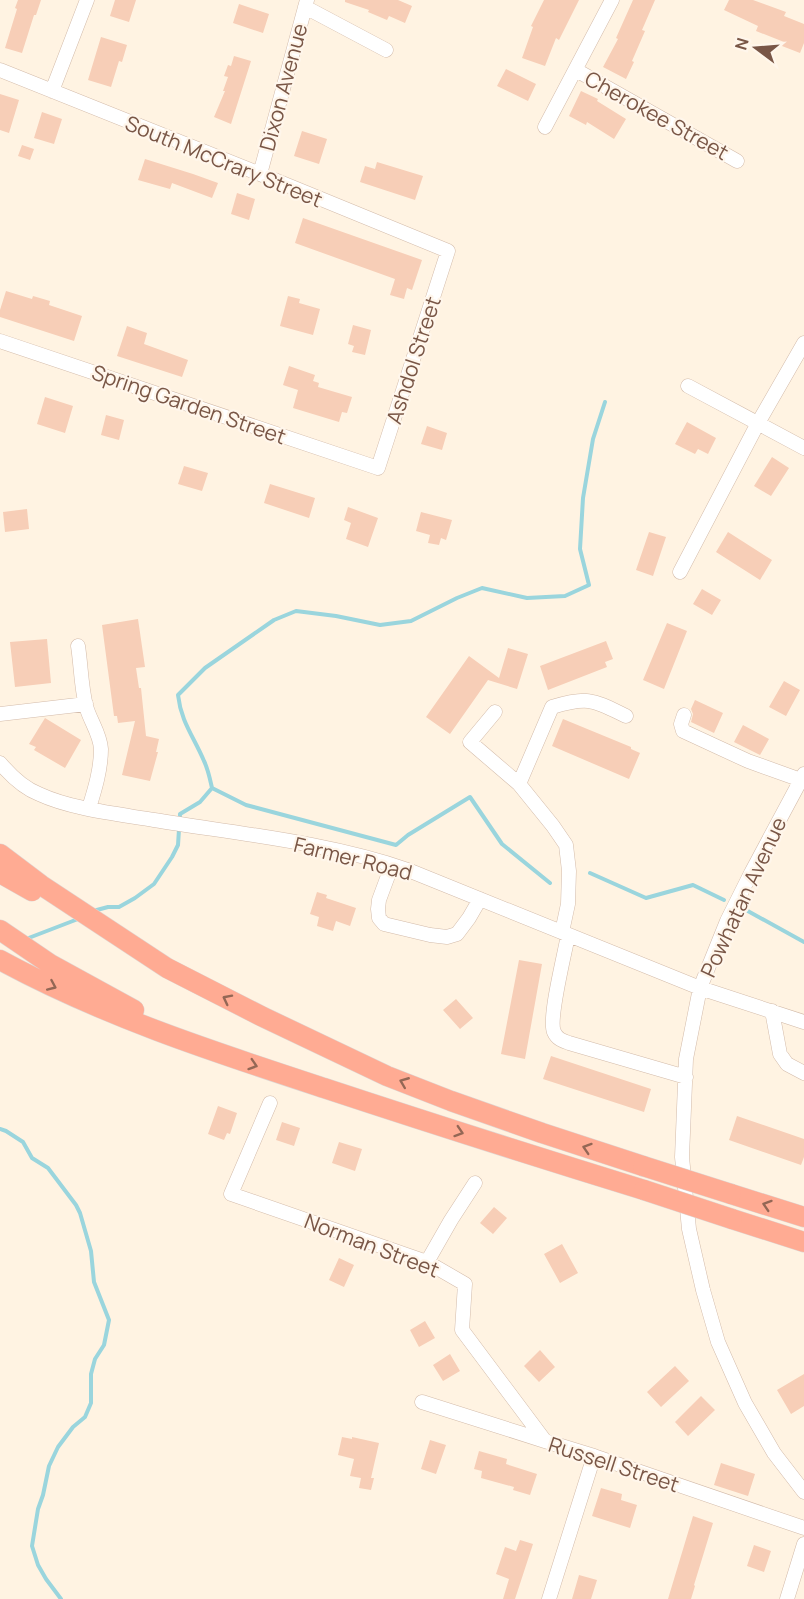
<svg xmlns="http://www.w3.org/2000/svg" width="804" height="1599" font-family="Manrope,sans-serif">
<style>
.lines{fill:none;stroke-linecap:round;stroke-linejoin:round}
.stream{stroke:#9ad5dd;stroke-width:4}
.building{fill:#f7ceb7}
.minor-casing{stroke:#d3bbaa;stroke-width:15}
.highway-casing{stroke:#dfd6d3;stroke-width:21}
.minor{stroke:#fff;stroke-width:14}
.highway{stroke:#ffab93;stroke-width:20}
.highway-bridge-casing{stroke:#dfd6d3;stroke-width:21;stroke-linecap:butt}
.highway-bridge{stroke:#ffab93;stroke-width:20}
.oneway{stroke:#946755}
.labels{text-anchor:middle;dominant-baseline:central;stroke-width:4.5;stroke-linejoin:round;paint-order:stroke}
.street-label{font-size:21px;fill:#795646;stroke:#fff6eb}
</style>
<rect width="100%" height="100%" fill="#fff3e2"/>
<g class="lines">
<path class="stream" d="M 212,788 L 246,805 L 396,845 L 408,835 L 470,797 L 502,844 L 550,883
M 590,873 L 646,898 L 693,885 L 724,900
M 746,910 L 804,942
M 93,911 L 108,907 L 119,907 L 135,898 L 154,884 L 172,857 L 178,845 L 180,814 L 200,802 L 212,788 C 210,779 208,769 204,761 C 194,737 181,722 178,695 L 205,668 L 274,620 L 296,611 L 336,616 L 380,625 L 411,621 L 457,598 L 482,588 L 527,598 L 565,596 L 589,585 L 580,549 L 583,498 L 593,439 L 605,402
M 26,939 L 78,919
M 0,1129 L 6,1131 L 23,1142 L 32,1158 L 48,1168 L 76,1205 L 80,1213 L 91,1251 L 94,1282 L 109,1320 L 104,1345 L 95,1359 L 91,1374 L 91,1403 L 85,1417 L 73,1427 L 58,1447 L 49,1466 L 43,1495 L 38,1509 L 32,1546 L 38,1565 L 46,1579 L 61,1599"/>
</g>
<path class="building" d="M 18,0 L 41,0 L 36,15 L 34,15 L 22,53 L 5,48 L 17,9 L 15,8 Z
M 115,0 L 136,0 L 129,22 L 110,16 Z
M 345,0 L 398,0 L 412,6 L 405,23 L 389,16 L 387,20 L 368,12 L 369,10 L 345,2 Z
M 544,0 L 579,0 L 559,40 L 556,38 L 545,66 L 522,58 L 533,27 L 531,26 Z
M 633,0 L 655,0 L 642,30 L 645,31 L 632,61 L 634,62 L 626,79 L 603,67 L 618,39 L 616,38 Z
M 729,0 L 753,0 L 786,12 L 784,16 L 804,24 L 804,43 L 800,53 L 782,46 L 784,42 L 756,31 L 758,26 L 724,10 Z
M 239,4 L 269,14 L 263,33 L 233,23 Z
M 101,37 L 127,45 L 122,62 L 119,61 L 111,87 L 88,80 Z
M 234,56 L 251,61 L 231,124 L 214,117 L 225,91 L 223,91 L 228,77 L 224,76 L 228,65 L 231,66 Z
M 506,69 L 536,84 L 528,101 L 497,86 Z
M 581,91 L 598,99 L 597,101 L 626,119 L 614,139 L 587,122 L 586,125 L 569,116 Z
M 0,94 L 19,100 L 9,133 L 0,130 Z
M 42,112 L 62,119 L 54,144 L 34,138 Z
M 302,131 L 327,139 L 319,164 L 294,156 Z
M 22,145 L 34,149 L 30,160 L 18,156 Z
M 145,159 L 193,174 L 218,183 L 212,198 L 172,183 L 170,189 L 138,180 Z
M 377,162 L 423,176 L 415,200 L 360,182 L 365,166 L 375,169 Z
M 237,193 L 255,199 L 249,220 L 231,214 Z
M 303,218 L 422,260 L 412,290 L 407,288 L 404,299 L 390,295 L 395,279 L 295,243 Z
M 6,291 L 32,299 L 33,296 L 50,301 L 49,305 L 82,316 L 74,341 L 0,317 L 0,310 Z
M 288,296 L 300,299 L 299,303 L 320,309 L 313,335 L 280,326 Z
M 353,325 L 371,330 L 365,355 L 352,352 L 354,346 L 348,344 Z
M 127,326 L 147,333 L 144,344 L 188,360 L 182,377 L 117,356 Z
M 289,366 L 315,375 L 313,381 L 319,383 L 318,387 L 352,397 L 347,413 L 342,412 L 339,422 L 293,408 L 298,390 L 283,385 Z
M 45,397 L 73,406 L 65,433 L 37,424 Z
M 106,415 L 124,420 L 119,440 L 101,435 Z
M 687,422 L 716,438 L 708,454 L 698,449 L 695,454 L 675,444 Z
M 427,426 L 447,433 L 442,450 L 421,444 Z
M 772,457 L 789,468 L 771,496 L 754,486 Z
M 184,466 L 208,473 L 202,491 L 178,484 Z
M 270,484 L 315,498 L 309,518 L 264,503 Z
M 348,507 L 378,518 L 368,547 L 346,539 L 351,523 L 344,520 Z
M 27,509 L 29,529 L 5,532 L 3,512 Z
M 421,512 L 452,520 L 446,540 L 441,538 L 439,545 L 428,543 L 430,535 L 416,531 Z
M 649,532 L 666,537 L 653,576 L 636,570 Z
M 728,532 L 772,560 L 760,580 L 716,552 Z
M 702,589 L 721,600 L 712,615 L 693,604 Z
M 138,619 L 145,667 L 136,668 L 139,688 L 141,688 L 146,736 L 159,739 L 156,752 L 158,752 L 150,781 L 122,775 L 135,721 L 118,723 L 117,716 L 114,716 L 102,625 Z
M 667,623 L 687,631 L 664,689 L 643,680 Z
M 47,639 L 51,683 L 15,687 L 10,642 Z
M 606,641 L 613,659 L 605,662 L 607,667 L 548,690 L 540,666 Z
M 508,648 L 528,654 L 517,689 L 488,680 L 450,734 L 426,717 L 469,656 L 499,678 Z
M 784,681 L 800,690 L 786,716 L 769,707 Z
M 695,700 L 723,713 L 714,733 L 691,722 L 693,714 L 691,709 Z
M 45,718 L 81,740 L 65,768 L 34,750 L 36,747 L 29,744 Z
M 563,719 L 631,747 L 631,749 L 640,753 L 629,779 L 552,746 Z
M 743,725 L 769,739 L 760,755 L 734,742 Z
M 317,892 L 327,895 L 326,898 L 356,908 L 350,926 L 336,921 L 333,931 L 317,926 L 319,917 L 310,914 Z
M 519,960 L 542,964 L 525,1059 L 501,1054 Z
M 456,999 L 473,1018 L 460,1029 L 443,1010 Z
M 551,1056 L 651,1089 L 644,1112 L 543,1079 Z
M 218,1106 L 237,1113 L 230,1134 L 227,1133 L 224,1140 L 208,1134 Z
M 737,1116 L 804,1139 L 804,1157 L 801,1165 L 729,1140 Z
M 282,1122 L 300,1128 L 294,1146 L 276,1140 Z
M 339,1142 L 362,1149 L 355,1171 L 332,1163 Z
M 494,1207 L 507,1218 L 493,1234 L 480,1223 Z
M 562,1244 L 578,1273 L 560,1283 L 544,1254 Z
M 339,1258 L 354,1265 L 344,1287 L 329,1280 Z
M 425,1321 L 435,1338 L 419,1347 L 410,1330 Z
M 540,1350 L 555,1367 L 539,1382 L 524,1366 Z
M 450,1354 L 460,1371 L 443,1381 L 433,1365 Z
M 675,1366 L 689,1381 L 661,1407 L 647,1392 Z
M 804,1374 L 804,1406 L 791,1414 L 777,1390 Z
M 701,1396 L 715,1410 L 688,1436 L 675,1422 Z
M 342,1437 L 352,1439 L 352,1437 L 379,1443 L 371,1478 L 374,1478 L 371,1490 L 359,1488 L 361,1478 L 350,1476 L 354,1459 L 338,1455 Z
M 430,1440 L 446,1445 L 436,1474 L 421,1469 Z
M 479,1451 L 507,1459 L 506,1464 L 537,1474 L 530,1495 L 513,1490 L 514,1487 L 481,1478 L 482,1471 L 474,1469 Z
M 721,1463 L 755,1474 L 748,1496 L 714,1485 Z
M 601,1488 L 622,1494 L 621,1500 L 637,1505 L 630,1528 L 592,1516 Z
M 693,1516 L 713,1523 L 694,1585 L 695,1586 L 691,1599 L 668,1599 Z
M 520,1540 L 533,1544 L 515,1599 L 503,1599 L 509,1579 L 496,1574 L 505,1547 L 516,1551 Z
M 754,1545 L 771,1551 L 764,1572 L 747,1566 Z
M 579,1575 L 597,1580 L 591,1599 L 572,1599 Z"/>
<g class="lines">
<g class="minor-casing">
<path id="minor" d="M 305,7 L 386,50
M 0,70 L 260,174 L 448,251 L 378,468 L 0,341
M 576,70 L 737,161
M 52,91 L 87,0
M 545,127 L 612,0
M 260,174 L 307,0
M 688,386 L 804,448
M 680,572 L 758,423 L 804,343
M 78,646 C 81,665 81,686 86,706 C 90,721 100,733 101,749 C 101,769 95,789 89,808
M 495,712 L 470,742 L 519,784
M 0,714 L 86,704
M 684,715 L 681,724 L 683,731 L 748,761 L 801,780
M 0,763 C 11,776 23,788 39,794 C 71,809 118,814 154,820 C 240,834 326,842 408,870 L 700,988 L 804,1022
M 804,774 L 751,873 L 727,921 L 700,988 L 686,1059 L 682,1157 L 689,1229 L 703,1290 L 718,1342 L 745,1403 L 774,1453 L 804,1492
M 392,865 L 379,900 L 378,909 L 379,918 L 384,924 L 430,935 L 447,937 L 457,934 L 469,918 L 480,899
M 562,932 L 568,904 L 569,871 L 566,845 L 553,826 L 519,784 L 552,707 C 589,696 593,700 626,716
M 568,935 C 565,953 548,1019 554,1032 C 557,1039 563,1041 569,1043 L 686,1077
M 772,1011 L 780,1054 L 787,1064 L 804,1073
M 270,1103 L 231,1194 L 427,1262 L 465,1284 L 462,1330 L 545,1441
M 427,1262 L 451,1220 L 475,1183
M 422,1402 L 545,1441 L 594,1456 L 804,1528
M 549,1599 L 594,1456
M 787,1599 L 804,1544"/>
</g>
<g class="highway-casing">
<path id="highway" d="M 0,854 L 41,885 L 167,968 L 263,1017 L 387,1076 L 451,1101 L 542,1133 L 643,1166
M 0,873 L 32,891
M 0,930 L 50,964 L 134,1010
M 0,960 C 103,1016 214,1052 324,1088 C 430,1123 537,1157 644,1190
M 731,1194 L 804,1217
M 732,1219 L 804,1242"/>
</g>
<use href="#minor" class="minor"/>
<use href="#highway" class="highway"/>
<g class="highway-bridge-casing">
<path id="highway-bridge" d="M 643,1166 L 731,1194
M 644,1190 L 732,1219"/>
</g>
<use href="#highway-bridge" class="highway-bridge"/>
</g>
<defs><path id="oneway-chevron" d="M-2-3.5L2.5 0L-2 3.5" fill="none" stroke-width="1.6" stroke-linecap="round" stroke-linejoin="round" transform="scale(1.5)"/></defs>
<g class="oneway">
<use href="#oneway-chevron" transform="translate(52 986) rotate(24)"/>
<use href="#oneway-chevron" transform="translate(227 999) rotate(-153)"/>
<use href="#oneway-chevron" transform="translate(253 1065) rotate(18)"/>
<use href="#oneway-chevron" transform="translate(404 1082) rotate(-158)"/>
<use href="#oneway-chevron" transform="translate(459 1132) rotate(18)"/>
<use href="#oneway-chevron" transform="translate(587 1148) rotate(-162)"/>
<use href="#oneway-chevron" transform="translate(767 1205) rotate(-162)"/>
</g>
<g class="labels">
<g class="street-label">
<text transform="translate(283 87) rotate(-75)">Dixon Avenue</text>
<text transform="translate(657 115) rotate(29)">Cherokee Street</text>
<text transform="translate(224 161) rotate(22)">South McCrary Street</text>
<text transform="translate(413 360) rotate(-72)">Ashdol Street</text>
<text transform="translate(189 404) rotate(19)">Spring Garden Street</text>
<text transform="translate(353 858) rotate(14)">Farmer Road</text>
<text transform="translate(743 897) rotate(-65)">Powhatan Avenue</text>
<text transform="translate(372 1245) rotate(21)">Norman Street</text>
<text transform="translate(614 1464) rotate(18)">Russell Street</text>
</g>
</g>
<g transform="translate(756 48) rotate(286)" stroke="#fff6eb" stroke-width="4.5" paint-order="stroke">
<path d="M0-4.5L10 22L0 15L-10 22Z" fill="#795646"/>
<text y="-9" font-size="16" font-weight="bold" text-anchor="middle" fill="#795646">N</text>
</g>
</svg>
